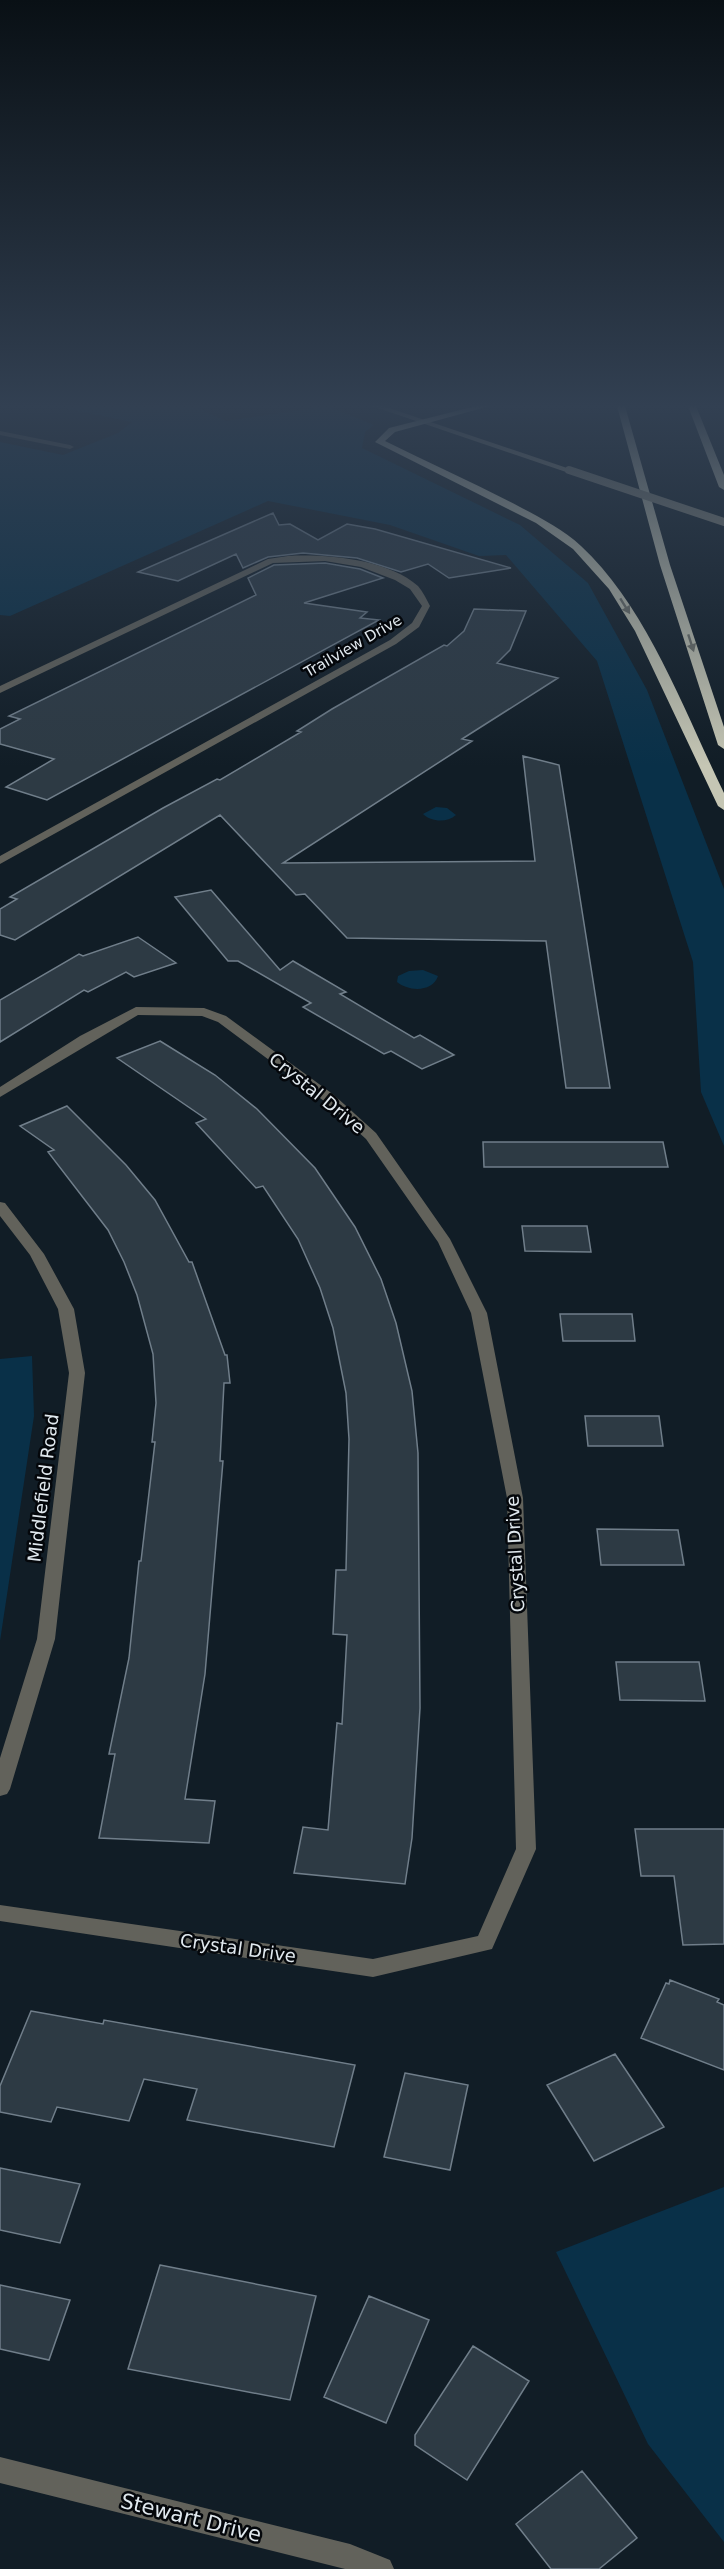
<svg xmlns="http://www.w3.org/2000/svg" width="724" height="2569" font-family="'DejaVu Sans',sans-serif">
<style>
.green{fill:#093048}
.building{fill:#2d3a44;stroke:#707e8a;stroke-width:1.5}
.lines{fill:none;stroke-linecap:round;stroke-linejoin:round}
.street{fill:#62625b;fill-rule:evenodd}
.secondary{fill:#8a8a7f;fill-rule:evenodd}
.highway{fill:#c5c6b4;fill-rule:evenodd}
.secondary-bridge{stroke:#8a8a7f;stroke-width:8}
.oneway{fill:#6e7068}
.labels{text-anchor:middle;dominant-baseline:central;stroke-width:5;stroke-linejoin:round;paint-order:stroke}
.far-street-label{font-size:15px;fill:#e0e8ee;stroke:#04070b}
.street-label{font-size:18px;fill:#e0e8ee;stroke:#04070b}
.near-street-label{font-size:21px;fill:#e0e8ee;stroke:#04070b}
</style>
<rect width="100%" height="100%" fill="#111d26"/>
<path class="green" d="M 53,406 L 194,406 L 226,421 L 328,406 L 374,425 L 365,432 L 362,448 L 520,525 L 588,583 L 647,690 L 724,889 L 724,1146 L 701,1092 L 693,962 L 597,661 L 506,555 L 479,556 L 390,525 L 268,501 L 10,616 L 0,615 L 0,442 L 63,455 L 118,433 L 132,422 Z
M 436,807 L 447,808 L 456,815 C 447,823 431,822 423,814 Z
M 423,970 L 438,976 C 433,992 409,992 397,982 L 398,976 L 409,971 Z
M 32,1356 L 34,1416 L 0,1641 L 0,1359 Z
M 724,2187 L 724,2542 L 648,2444 L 556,2252 Z"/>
<path class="building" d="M 273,513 L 279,525 L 290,524 L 318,540 L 347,524 L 375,529 L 511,568 L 449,578 L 428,564 L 401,572 L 357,558 L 303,553 L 268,557 L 243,568 L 236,554 L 178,581 L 138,572 Z
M 325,563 L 360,569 L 383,578 L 304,603 L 367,612 L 360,618 L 379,620 L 47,800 L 6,787 L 54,759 L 0,744 L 0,729 L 20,719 L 9,716 L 256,595 L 248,578 L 274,565 Z
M 474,609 L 526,611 L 510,650 L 497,663 L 558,678 L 462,739 L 472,741 L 283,863 L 535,861 L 523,756 L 559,765 L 610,1088 L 566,1088 L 546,941 L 347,938 L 305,894 L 296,895 L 220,815 L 15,940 L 0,935 L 0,909 L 17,899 L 10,897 L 163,808 L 217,779 L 220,780 L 301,732 L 297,731 L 332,709 L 444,645 L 447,646 L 464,631 Z
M 211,890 L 280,970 L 293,961 L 346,992 L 340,994 L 414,1038 L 420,1035 L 454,1055 L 422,1069 L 391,1051 L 384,1054 L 303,1007 L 311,1003 L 238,961 L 228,961 L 175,897 Z
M 138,937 L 176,963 L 134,977 L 126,972 L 88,992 L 84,990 L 0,1042 L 0,1000 L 79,954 L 83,956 Z
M 160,1041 L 215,1075 L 257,1109 L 315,1168 L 355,1227 L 381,1279 L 396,1323 L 412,1391 L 418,1453 L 420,1708 L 412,1838 L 405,1884 L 294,1873 L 303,1827 L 328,1830 L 337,1723 L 342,1724 L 347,1635 L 333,1634 L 336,1570 L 346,1570 L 349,1439 L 346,1393 L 333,1328 L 320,1288 L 298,1239 L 263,1186 L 256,1188 L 196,1123 L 206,1119 L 117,1058 Z
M 67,1106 L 126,1165 L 155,1200 L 189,1262 L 192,1262 L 225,1355 L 227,1355 L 230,1383 L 224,1383 L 220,1461 L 223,1461 L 205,1674 L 185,1799 L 215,1801 L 209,1843 L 99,1838 L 115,1754 L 109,1754 L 129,1658 L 139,1561 L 141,1561 L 155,1442 L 152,1442 L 156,1403 L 153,1354 L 137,1295 L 124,1262 L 108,1230 L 48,1152 L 54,1150 L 20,1126 Z
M 483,1142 L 663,1142 L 668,1167 L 484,1167 Z
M 522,1226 L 587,1226 L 591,1252 L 525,1251 Z
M 560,1314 L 632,1314 L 635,1341 L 563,1341 Z
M 585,1416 L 659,1416 L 663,1446 L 588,1446 Z
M 597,1529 L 678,1530 L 684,1565 L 601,1565 Z
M 616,1662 L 699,1662 L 705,1701 L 620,1700 Z
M 635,1829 L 724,1829 L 724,1944 L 683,1945 L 674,1876 L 641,1876 Z
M 670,1980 L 719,1999 L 717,2002 L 724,2005 L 724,2070 L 641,2038 L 666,1983 L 669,1984 Z
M 31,2011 L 103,2024 L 104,2020 L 355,2065 L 334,2147 L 187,2120 L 197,2089 L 144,2079 L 129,2121 L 57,2107 L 51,2122 L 0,2112 L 0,2086 Z
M 615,2054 L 664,2127 L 594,2161 L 547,2085 Z
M 405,2073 L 468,2085 L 450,2170 L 384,2157 Z
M 0,2168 L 80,2184 L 60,2243 L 0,2230 Z
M 160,2265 L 316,2296 L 290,2400 L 128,2369 Z
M 0,2285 L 70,2300 L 49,2360 L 0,2349 Z
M 369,2296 L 429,2320 L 386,2423 L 324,2397 Z
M 473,2346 L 529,2381 L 467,2480 L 415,2445 L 415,2435 Z
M 582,2471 L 637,2538 L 599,2569 L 551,2569 L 516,2524 Z"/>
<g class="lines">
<path class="street" d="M 0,431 L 70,445 L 74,447 L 70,449 L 0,435 Z
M 288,556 C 327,554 387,559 418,586 C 423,592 427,600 430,606 L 419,627 L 396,644 L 0,864 L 0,856 L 390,640 L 412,623 L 422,606 L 410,589 L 395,580 L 361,567 L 325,561 L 273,563 L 0,693 L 0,686 L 268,559 Z
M 136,1007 L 204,1008 L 226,1016 L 334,1095 L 376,1133 L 450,1239 L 487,1313 L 523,1498 L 536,1849 L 492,1949 L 373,1977 L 0,1921 L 0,1905 L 373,1959 L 478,1936 L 516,1849 L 507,1498 L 471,1313 L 438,1242 L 366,1139 L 324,1101 L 218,1022 L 202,1016 L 138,1015 L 0,1097 L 0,1087 L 80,1036 Z
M 0,1202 L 5,1203 L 44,1254 L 74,1309 L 85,1373 L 55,1639 L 10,1789 L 7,1794 L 0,1796 L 0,1758 L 37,1639 L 69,1373 L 58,1309 L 30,1255 L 0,1216 Z
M 0,2457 L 350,2544 L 390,2560 L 394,2569 L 345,2569 L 0,2483 Z"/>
<path class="secondary" d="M 372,406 L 383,406 L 573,470 L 566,472 Z"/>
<path class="highway" d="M 476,406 L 490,406 L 395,432 L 385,441 C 430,463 476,484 520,507 C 541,518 564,530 581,546 C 647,607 685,713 724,793 L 724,810 L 718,806 L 635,631 L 609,589 L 573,549 L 536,523 L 375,442 L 389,428 Z
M 617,406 L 625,406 L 670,565 L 724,727 L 724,749 L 718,745 L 660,565 Z
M 688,406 L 696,406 L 724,475 L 724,490 L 719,487 Z"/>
<path class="secondary-bridge" d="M 569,470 L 724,522"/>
</g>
<defs><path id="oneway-solid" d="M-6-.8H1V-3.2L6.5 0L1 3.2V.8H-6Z" transform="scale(1.5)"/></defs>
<g class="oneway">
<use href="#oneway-solid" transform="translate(625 606) rotate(58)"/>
<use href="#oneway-solid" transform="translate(691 643) rotate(72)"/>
</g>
<linearGradient id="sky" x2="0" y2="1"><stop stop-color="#091015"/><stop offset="0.53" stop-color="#324052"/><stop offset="1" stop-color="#324052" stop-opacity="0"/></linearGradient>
<rect width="724" height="766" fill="url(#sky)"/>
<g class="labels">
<g class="far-street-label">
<text transform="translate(353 646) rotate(-30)">Trailview Drive</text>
</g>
<g class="street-label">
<text transform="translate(317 1093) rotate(39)">Crystal Drive</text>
<text transform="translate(43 1488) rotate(-83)">Middlefield Road</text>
<text transform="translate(515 1554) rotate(-93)">Crystal Drive</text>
<text transform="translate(238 1948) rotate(8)">Crystal Drive</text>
</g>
<g class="near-street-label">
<text transform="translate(191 2518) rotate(14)">Stewart Drive</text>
</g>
</g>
</svg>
